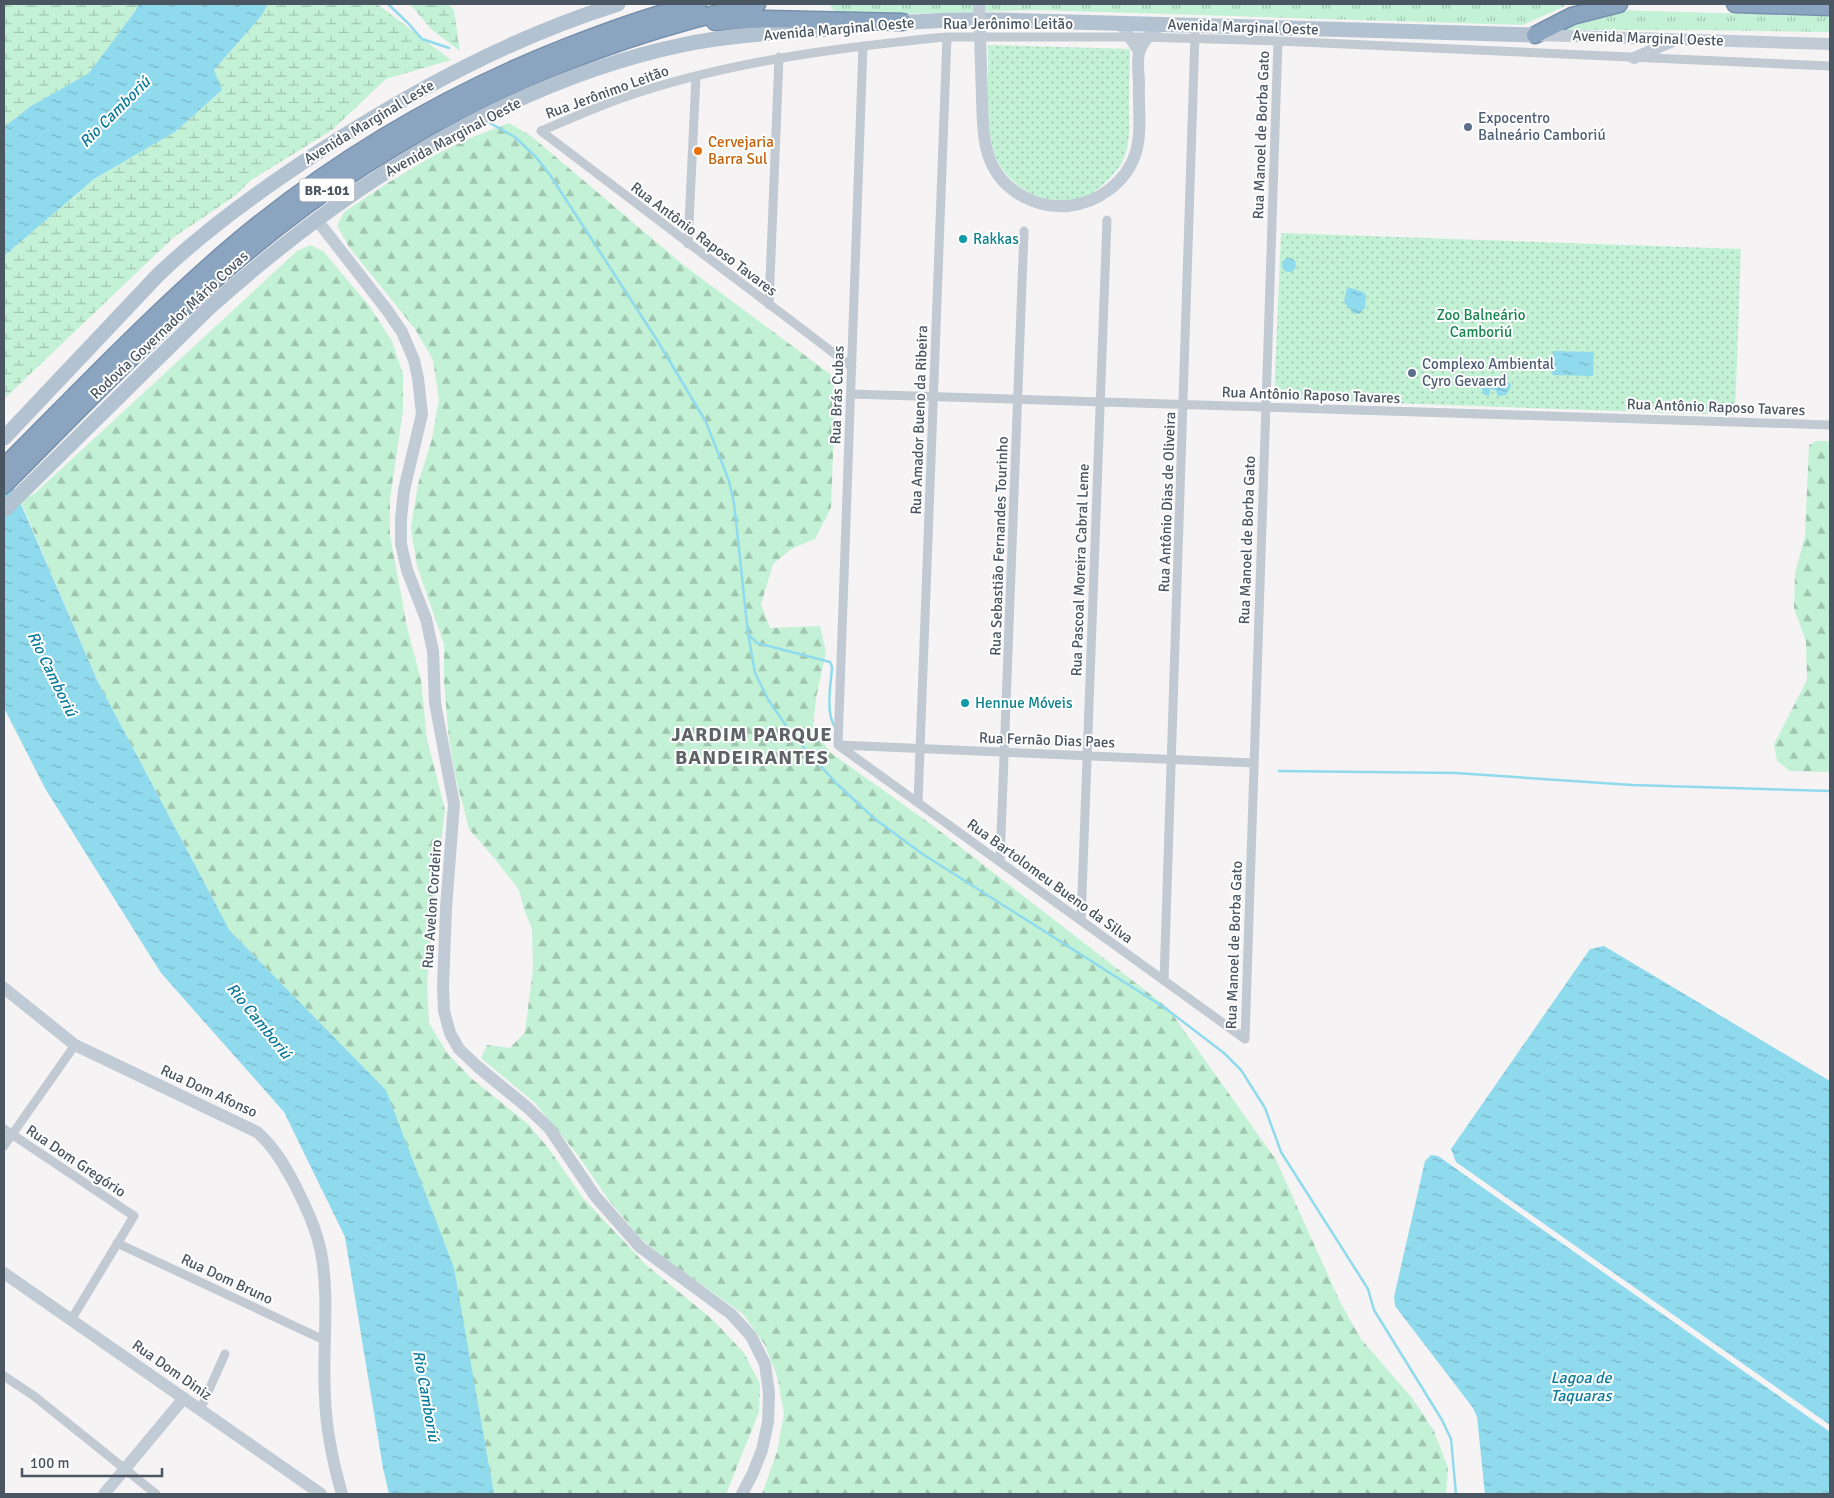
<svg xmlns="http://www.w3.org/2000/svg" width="1834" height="1498" font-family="Signika,sans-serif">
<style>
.grass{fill:url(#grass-tufts)}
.forest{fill:url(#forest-firs)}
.wetland{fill:url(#wetland-marsh)}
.park{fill:url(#park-dots)}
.water{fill:url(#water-ripples)}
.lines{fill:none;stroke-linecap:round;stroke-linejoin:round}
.stream{stroke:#90daee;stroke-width:2.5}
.highway-casing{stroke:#7690ad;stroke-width:19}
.street{stroke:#c1cad2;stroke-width:9}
.secondary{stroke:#c1cbd6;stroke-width:12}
.primary{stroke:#b3c2d1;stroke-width:15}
.highway{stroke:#8ba5c1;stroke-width:16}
.secondary-bridge{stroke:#c1cbd6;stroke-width:12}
.service-dot{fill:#5c6f8a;stroke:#fff;stroke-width:2}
.food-dot{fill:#e8710a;stroke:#fff;stroke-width:2}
.culture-dot{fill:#0f9aa8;stroke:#fff;stroke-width:2}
.labels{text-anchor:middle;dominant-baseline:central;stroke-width:4;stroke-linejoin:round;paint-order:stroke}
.shield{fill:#fff;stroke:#808990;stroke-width:1}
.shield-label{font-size:14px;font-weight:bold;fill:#4a5661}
.street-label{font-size:15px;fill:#4a5661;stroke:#fff}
.service-label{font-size:15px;fill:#4e5e75;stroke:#fff;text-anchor:start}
.food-label{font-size:15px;fill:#c56008;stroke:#fff;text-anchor:start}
.culture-label{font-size:15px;fill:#0d838f;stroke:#fff;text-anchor:start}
.park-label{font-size:15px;fill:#17864f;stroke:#fff}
.water-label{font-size:16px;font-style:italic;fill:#0c7c9b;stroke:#fff}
.district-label{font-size:20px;font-weight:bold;letter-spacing:1px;fill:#5f6368;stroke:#fff}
</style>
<defs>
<pattern id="grass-tufts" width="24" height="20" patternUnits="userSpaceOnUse" patternTransform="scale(1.25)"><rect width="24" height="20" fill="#c3f1d5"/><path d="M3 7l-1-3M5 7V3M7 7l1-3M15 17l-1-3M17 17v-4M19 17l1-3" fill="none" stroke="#a0c6b0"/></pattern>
<pattern id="forest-firs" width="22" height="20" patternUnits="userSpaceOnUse" patternTransform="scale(1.25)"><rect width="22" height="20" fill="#c3f1d5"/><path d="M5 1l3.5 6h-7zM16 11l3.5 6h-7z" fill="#a0c6b0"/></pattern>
<pattern id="wetland-marsh" width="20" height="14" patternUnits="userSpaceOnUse" patternTransform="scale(1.25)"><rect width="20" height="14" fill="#c3f1d5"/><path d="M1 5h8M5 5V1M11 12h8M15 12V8" fill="none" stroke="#a0c6b0"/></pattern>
<pattern id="park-dots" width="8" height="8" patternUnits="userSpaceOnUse" patternTransform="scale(1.25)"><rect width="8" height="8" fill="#c3f1d5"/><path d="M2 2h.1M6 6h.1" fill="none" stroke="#a0c6b0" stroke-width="1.8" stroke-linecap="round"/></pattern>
<pattern id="water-ripples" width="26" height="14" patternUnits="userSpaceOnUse" patternTransform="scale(1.25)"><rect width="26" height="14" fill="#90daee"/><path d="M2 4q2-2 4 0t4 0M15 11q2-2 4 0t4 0" fill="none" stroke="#78b4c4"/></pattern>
</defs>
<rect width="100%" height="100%" fill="#f5f3f3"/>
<path class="grass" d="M 830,4 L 1564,4 L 1565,5 L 1563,7 L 1523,25 L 1035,10 L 871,15 L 838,12 L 832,9 Z
M 1611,10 L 1830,16 L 1830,32 L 1700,30 L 1561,30 L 1562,25 Z"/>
<path class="forest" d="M 509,123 L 531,136 L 682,264 L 830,374 L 834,380 L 835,401 L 831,508 L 815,539 L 791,549 L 773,564 L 761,604 L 770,628 L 820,626 L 826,652 L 816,698 L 813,729 L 831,753 L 932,825 L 1168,1008 L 1276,1160 L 1341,1304 L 1361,1339 L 1412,1398 L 1434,1431 L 1448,1468 L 1446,1494 L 762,1494 L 777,1452 L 784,1414 L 778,1379 L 765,1345 L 743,1314 L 663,1257 L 640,1238 L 608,1199 L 577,1154 L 535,1103 L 481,1058 L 487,1045 L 510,1048 L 525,1032 L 533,969 L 532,929 L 524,909 L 519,890 L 495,859 L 469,829 L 456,779 L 449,740 L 444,682 L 444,644 L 417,566 L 411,528 L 418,484 L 432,439 L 439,400 L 433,360 L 415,329 L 349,247 L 337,226 L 344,212 L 386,184 L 431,157 L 470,138 Z
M 310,245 L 323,251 L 370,307 L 392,341 L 403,374 L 403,410 L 390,499 L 390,535 L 407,627 L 421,680 L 427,739 L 445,810 L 432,918 L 427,985 L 429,1023 L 447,1053 L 472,1079 L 528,1124 L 549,1149 L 583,1198 L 646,1265 L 712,1319 L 744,1353 L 760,1384 L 759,1412 L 726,1494 L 494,1494 L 386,1090 L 230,931 L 98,682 L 20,500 L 34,494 L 297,251 Z
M 1816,441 L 1830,441 L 1830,772 L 1790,771 L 1777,761 L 1774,744 L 1807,680 L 1806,642 L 1794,608 L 1795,573 L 1805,536 L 1809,445 Z"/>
<path class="wetland" d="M 4,4 L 138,4 L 136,10 L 89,73 L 31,106 L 4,127 Z
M 268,4 L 377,4 L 451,60 L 386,79 L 332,130 L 251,180 L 236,195 L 174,237 L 4,399 L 4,256 L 94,179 L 175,132 L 222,90 L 214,70 L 262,15 Z
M 410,4 L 448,4 L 454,10 L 460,51 L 431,29 Z"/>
<path class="park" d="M 988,45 L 1130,49 C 1130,66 1129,84 1129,102 C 1129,120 1131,141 1124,158 C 1117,175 1089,201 1070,202 C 1039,203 1009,186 996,158 C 985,134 989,73 988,45 Z
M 1281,233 L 1741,249 L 1735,415 L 1274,399 Z"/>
<path class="water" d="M 138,4 L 268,4 L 262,15 L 214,70 L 222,90 L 175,132 L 94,179 L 4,256 L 4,127 L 31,106 L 89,73 L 136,10 Z
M1282 265a7 7 0 1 1 14 0a7 7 0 1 1-14 0Z
M 1348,287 L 1363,292 L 1366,295 L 1365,308 L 1359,314 L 1353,313 L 1344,302 L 1346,291 Z
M 1553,351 L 1594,352 L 1593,376 L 1552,375 Z
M 1505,381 L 1510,383 L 1511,387 L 1506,395 L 1498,396 L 1496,391 L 1492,389 L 1490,390 L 1489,396 L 1483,394 L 1482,389 L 1484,385 L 1498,386 Z
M 4,465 L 98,682 L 230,931 L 386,1090 L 454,1268 L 494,1494 L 389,1494 L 383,1468 L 345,1237 L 284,1112 L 161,973 L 46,790 L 4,708 Z
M 1604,946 L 1830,1081 L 1830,1425 L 1456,1162 L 1451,1149 L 1590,949 Z
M 1431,1155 L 1438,1156 L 1830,1432 L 1830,1494 L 1485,1494 L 1477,1417 L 1473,1408 L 1395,1306 L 1394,1297 L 1425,1161 Z"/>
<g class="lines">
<path class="stream" d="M 388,4 L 408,23 L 422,39 L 449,48
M 490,123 L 515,137 L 536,157 L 550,175 L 657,340 L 706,422 L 729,481 L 734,503 L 748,633 L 755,673 L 769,701 L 794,737 L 838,785 L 875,819 L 921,853 L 1165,1008 L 1224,1053 L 1241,1070 L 1265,1108 L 1281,1152 L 1368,1289 L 1374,1310 L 1442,1420 L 1451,1439 L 1456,1494
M 748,634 L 757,643 L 830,662 L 832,667 C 831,685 825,712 835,727
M 1279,771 L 1456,773 L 1632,785 L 1830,791"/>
<g class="highway-casing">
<path id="highway" d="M 1735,4 L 1830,7
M 715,22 L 766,19 L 903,22
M 1535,35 L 1572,16 L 1619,4
M 4,467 C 78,393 151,316 230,248 C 331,162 446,94 569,46 C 611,30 654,14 698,4
M 4,485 C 83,406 162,323 248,251 C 395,128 569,45 757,4"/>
</g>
<path class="street" d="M 688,244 L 696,76
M 769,305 L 779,57
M 852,367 L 541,131 C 567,120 592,109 619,99 C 698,71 781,56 864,46 C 892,43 919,39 947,37 L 1141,37 L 1278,41 L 1830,66
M 851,394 L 1830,425
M 838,745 L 863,46
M 838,745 L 1245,1039
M 839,745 L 1254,763
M 918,803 L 947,37
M 1000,862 L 1024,231
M 1081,921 L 1107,220
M 1164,981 L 1195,34
M 1245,1039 L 1278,41
M 4,1129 L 134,1216 L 71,1320
M 4,1146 L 75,1045
M 117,1243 L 324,1340
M 4,1376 L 34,1396 L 156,1494
M 200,1410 L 225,1354"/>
<path class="secondary" d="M 1120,23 L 1139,51
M 1535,35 L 1830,44
M 1634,58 L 1673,41
M 982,98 C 983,127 982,158 1003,181 C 1020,199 1044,208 1068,206 C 1098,203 1127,182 1136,152 C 1142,131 1138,106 1139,84 C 1139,74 1136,59 1140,50 C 1144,39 1153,32 1162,24
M 317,220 L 387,310 L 402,332 L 414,360 L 418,378 L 422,414 L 404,490 L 401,519 L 401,544 L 407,570 L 426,619 L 433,651 L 435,703 L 454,804 L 446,908 L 443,986 L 444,1011 L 450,1033 L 459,1049 L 478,1067 L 528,1108 L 549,1128 L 595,1196 L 640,1247 L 731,1314 L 751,1336 L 765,1364 L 769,1393 L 768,1422 L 762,1450 L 753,1473 L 742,1494
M 4,988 L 75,1045 L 257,1132 C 274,1147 285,1166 295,1185 C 306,1207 316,1228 321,1252 C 330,1299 322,1349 325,1397 C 326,1430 333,1463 342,1494
M 4,1273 L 321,1494
M 104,1494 L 184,1398"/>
<path class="primary" d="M 892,23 L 951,20 L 1001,20 L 1535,35
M 4,438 L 158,275 C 207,228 263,188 320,151 C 413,91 512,37 618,4
M 4,510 L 209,308 C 340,190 506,82 682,45 C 738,33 797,32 854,27"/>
<use href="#highway" class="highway"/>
<path class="secondary-bridge" d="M 979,4 L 982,98"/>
</g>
<g class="service-dot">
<circle cx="1468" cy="127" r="5"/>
<circle cx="1412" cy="373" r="5"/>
</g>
<circle class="food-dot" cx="698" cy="151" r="5"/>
<g class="culture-dot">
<circle cx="963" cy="239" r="5"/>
<circle cx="965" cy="703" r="5"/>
</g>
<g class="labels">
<rect class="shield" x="299.5" y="178.5" width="55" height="23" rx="4"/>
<g class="shield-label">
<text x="327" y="190">BR-101</text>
</g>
<g class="street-label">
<text x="1008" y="24">Rua Jerônimo Leitão</text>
<text transform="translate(1243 27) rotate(2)">Avenida Marginal Oeste</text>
<text transform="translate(839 29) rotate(-5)">Avenida Marginal Oeste</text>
<text transform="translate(1648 38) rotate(2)">Avenida Marginal Oeste</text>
<text transform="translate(607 92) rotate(-20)">Rua Jerônimo Leitão</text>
<text transform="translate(369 122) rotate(-31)">Avenida Marginal Leste</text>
<text transform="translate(1261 135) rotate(-88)">Rua Manoel de Borba Gato</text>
<text transform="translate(453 137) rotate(-28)">Avenida Marginal Oeste</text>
<text transform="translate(704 239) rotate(37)">Rua Antônio Raposo Tavares</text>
<text transform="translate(169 325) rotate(-43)">Rodovia Governador Mário Covas</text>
<text transform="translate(837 395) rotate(-88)">Rua Brás Cubas</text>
<text transform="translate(1311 395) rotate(2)">Rua Antônio Raposo Tavares</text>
<text transform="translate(1716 407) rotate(2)">Rua Antônio Raposo Tavares</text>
<text transform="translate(919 420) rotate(-88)">Rua Amador Bueno da Ribeira</text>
<text transform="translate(1167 502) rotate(-88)">Rua Antônio Dias de Oliveira</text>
<text transform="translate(1247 540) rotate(-88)">Rua Manoel de Borba Gato</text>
<text transform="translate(999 546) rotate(-88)">Rua Sebastião Fernandes Tourinho</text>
<text transform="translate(1080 570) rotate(-88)">Rua Pascoal Moreira Cabral Leme</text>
<text transform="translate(1047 740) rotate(2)">Rua Fernão Dias Paes</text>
<text transform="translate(1050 881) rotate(36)">Rua Bartolomeu Bueno da Silva</text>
<text transform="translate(432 904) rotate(-86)">Rua Avelon Cordeiro</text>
<text transform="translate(1234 945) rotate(-88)">Rua Manoel de Borba Gato</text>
<text transform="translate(209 1091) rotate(25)">Rua Dom Afonso</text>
<text transform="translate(76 1161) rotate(34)">Rua Dom Gregório</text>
<text transform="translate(227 1279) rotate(25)">Rua Dom Bruno</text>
<text transform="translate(172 1370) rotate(35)">Rua Dom Diniz</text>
</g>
<g class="service-label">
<text x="1478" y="118">Expocentro<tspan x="1478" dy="17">Balneário Camboriú</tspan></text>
<text x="1422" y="364">Complexo Ambiental<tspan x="1422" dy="17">Cyro Gevaerd</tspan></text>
</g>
<g class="food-label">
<text x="708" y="142">Cervejaria<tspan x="708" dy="17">Barra Sul</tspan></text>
</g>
<g class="culture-label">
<text x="973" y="239">Rakkas</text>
<text x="975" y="703">Hennue Móveis</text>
</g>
<g class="park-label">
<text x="1481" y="315">Zoo Balneário<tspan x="1481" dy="17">Camboriú</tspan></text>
</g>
<g class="water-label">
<text transform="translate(115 112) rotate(-45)">Rio Camboriú</text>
<text transform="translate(52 674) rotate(64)">Rio Camboriú</text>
<text transform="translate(259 1021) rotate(51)">Rio Camboriú</text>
<text x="1581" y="1378">Lagoa de<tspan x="1581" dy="18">Taquaras</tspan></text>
<text transform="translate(426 1396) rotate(80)">Rio Camboriú</text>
</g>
<g class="district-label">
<text x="752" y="734">JARDIM PARQUE<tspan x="752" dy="23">BANDEIRANTES</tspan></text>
</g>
</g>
<rect width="1834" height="1498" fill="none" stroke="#4a5661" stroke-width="10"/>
<path d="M22 1468v8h140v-8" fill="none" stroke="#4a5661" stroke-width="2.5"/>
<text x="30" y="1468" font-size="15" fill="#4a5661" stroke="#ffffff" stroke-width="4" paint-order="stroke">100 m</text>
</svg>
